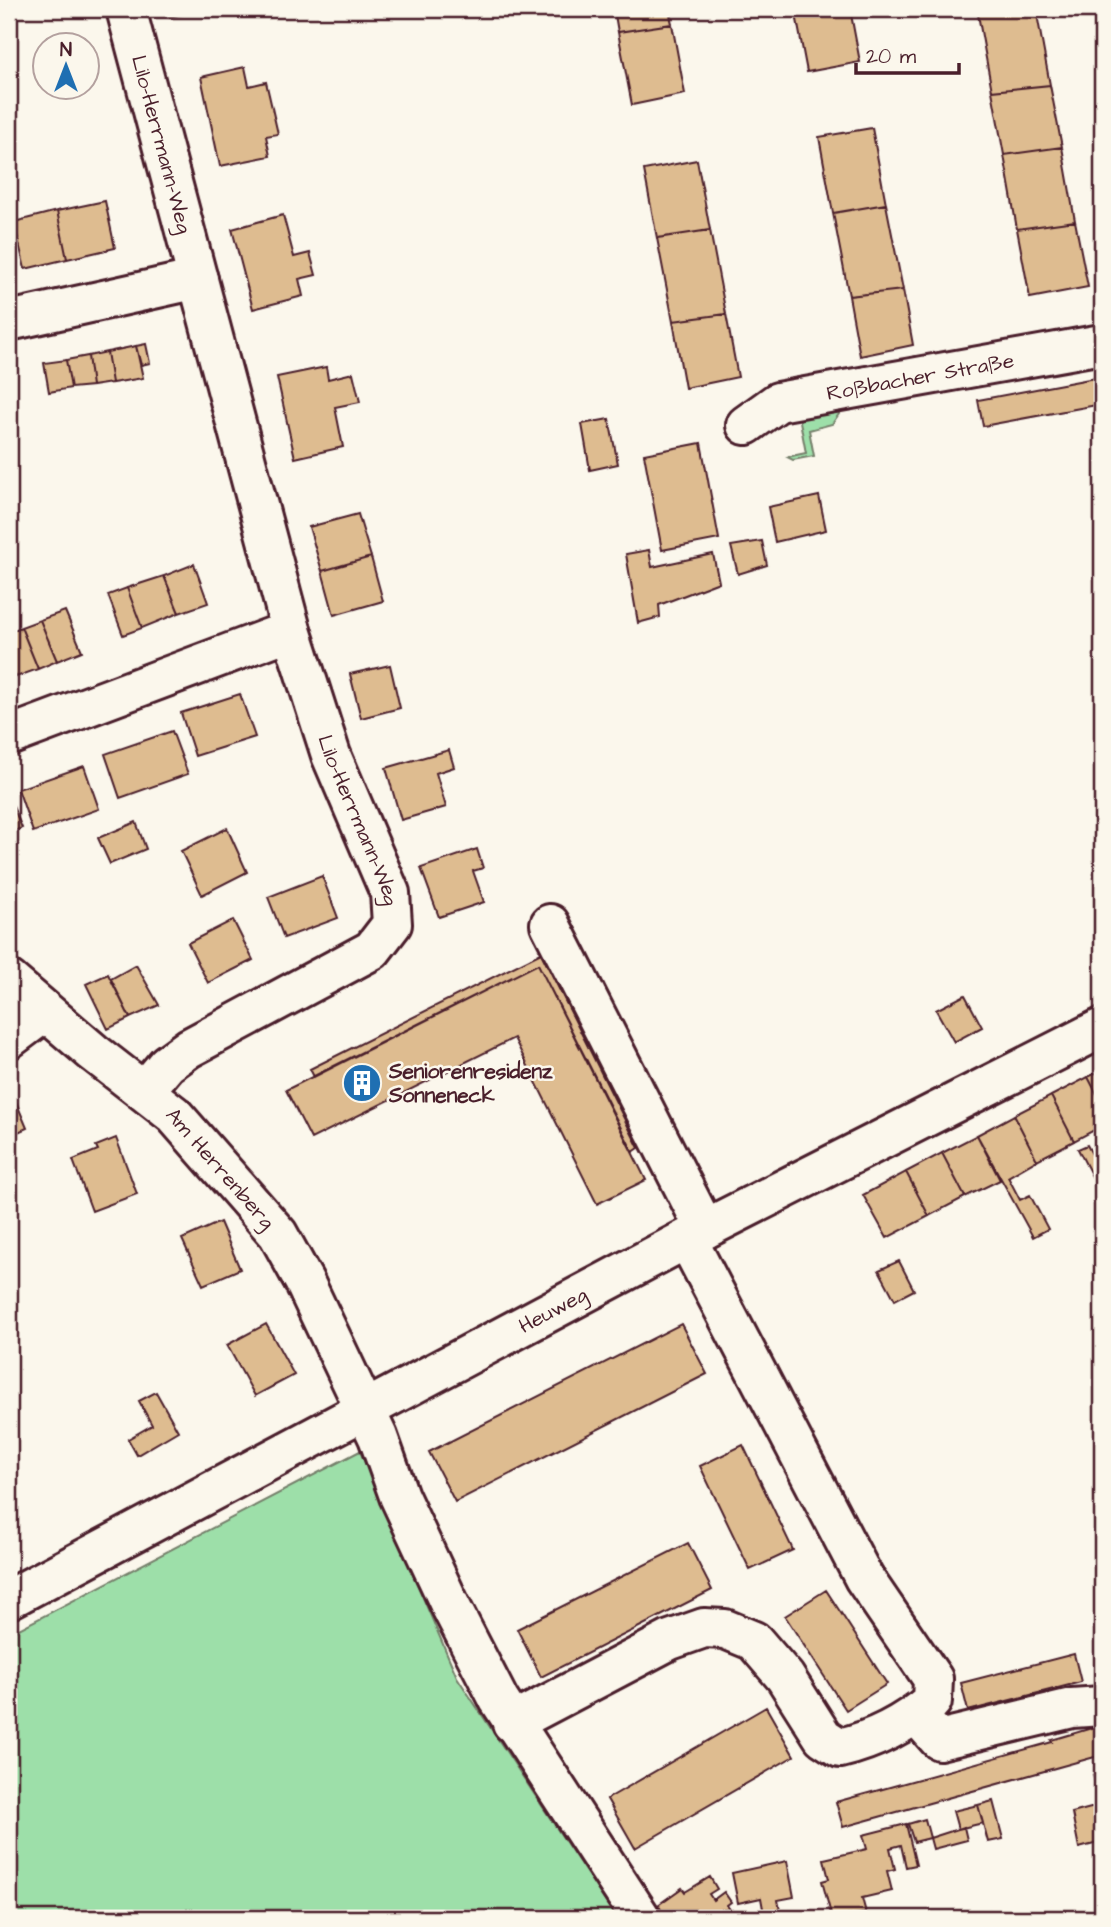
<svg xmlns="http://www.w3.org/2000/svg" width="1111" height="1927" font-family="'Architects Daughter',sans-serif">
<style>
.green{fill:#9ddfa9;stroke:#747f6a;stroke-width:2}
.building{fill:#debc90;stroke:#4a1f2b;stroke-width:2}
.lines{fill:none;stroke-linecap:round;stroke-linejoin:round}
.minor-casing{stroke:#4a1f2b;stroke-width:44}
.minor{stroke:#fbf7ec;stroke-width:38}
.labels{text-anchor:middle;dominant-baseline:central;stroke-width:5;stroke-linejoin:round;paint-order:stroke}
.street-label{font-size:21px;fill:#4a1f2b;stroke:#fbf7ec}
.poi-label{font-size:21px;font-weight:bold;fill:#4a1f2b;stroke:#fbf7ec;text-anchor:start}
</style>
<rect width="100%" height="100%" fill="#fbf7ec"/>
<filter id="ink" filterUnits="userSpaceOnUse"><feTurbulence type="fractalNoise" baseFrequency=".0143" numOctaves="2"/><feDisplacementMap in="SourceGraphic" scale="14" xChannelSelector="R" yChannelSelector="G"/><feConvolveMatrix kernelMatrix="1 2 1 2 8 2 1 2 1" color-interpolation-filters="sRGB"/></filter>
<g filter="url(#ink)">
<path class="green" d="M 846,404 L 832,424 L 809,430 L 814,456 L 793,460 L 787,457 L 806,453 L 799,416 Z
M 360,1451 L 457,1677 L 616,1918 L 9,1918 L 9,1634 Z"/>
<path class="building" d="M 166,9 L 209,9 L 168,17 Z
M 614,9 L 669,9 L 672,24 L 618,32 Z
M 795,9 L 850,9 L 860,62 L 807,72 Z
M 977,9 L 1036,9 L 1050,85 L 992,91 Z
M 672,24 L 685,94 L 632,105 L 618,32 Z
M 245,67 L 249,86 L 266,82 L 278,134 L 266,136 L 270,156 L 220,166 L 201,77 Z
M 1050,85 L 1062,147 L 1004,155 L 992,91 Z
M 872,128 L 886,204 L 833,213 L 819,137 Z
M 1062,147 L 1075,221 L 1017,229 L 1004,155 Z
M 697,160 L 710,230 L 657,238 L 644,170 Z
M 105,201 L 115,248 L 67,259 L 57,211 Z
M 886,204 L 903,290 L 849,296 L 833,213 Z
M 57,211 L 67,259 L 25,269 L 14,222 Z
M 283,215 L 294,257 L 310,253 L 316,275 L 299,279 L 303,296 L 253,309 L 232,229 Z
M 1075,221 L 1088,287 L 1030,298 L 1017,229 Z
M 710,230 L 726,314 L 673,321 L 657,238 Z
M 903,290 L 913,345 L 860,356 L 849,296 Z
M 726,314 L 738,377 L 685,388 L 673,321 Z
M 146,344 L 150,363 L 141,365 L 136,346 Z
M 136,346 L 143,378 L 112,383 L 107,352 Z
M 107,352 L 112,383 L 92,386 L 88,356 Z
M 88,356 L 92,386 L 71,388 L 66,360 Z
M 66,360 L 71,388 L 49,392 L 44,363 Z
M 326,367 L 328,379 L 353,373 L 360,402 L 335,407 L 343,447 L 295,458 L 277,377 Z
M 1100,377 L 1102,404 L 983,426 L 978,400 Z
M 609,419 L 618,464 L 590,470 L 582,424 Z
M 701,443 L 719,539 L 662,550 L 644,454 Z
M 819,496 L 826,530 L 775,542 L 768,507 Z
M 358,514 L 371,557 L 322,571 L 309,527 Z
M 762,541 L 767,565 L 738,574 L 731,546 Z
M 649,550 L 652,567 L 713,554 L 719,582 L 659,605 L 660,617 L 638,623 L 626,554 Z
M 371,557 L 383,601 L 334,615 L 322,571 Z
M 194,564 L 208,603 L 179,613 L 164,576 Z
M 164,576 L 179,613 L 142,628 L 127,588 Z
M 127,588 L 142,628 L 123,635 L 108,595 Z
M 65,611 L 82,651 L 57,661 L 40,620 Z
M 40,620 L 57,661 L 38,669 L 21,627 Z
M 21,627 L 38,669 L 16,677 L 9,659 L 9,632 Z
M 390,665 L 400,708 L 361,718 L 350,674 Z
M 240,694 L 255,737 L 195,756 L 181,713 Z
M 172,731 L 188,774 L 120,798 L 105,754 Z
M 449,750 L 454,767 L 436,773 L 446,807 L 401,820 L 386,768 Z
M 84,766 L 99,809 L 33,832 L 18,789 Z
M 9,797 L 22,828 L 9,833 Z
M 136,822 L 146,849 L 110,864 L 98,838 Z
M 227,828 L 247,872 L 202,895 L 181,851 Z
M 477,849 L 483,868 L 473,871 L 484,902 L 439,917 L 421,868 Z
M 322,876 L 338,918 L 284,938 L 268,897 Z
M 233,920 L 253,960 L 208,983 L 188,943 Z
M 541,953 L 639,1148 L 633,1152 L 538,964 L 314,1077 L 310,1069 Z
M 538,964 L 646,1180 L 597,1204 L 514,1038 L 311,1139 L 286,1090 Z
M 136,965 L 159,1005 L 130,1018 L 111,979 Z
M 108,974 L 130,1018 L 108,1029 L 86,984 Z
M 965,995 L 982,1027 L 954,1042 L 936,1010 Z
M 1102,1070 L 1102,1104 L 1088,1077 Z
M 1088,1077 L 1102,1104 L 1102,1126 L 1074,1141 L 1051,1096 Z
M 9,1085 L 27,1128 L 9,1136 Z
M 1051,1096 L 1074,1141 L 1037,1160 L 1014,1115 Z
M 1014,1115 L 1037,1160 L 1008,1177 L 1020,1200 L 1030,1195 L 1048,1229 L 1033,1237 L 977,1135 Z
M 977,1135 L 1000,1180 L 965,1197 L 942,1153 Z
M 116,1138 L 137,1194 L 92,1211 L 73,1160 L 98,1150 L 96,1146 Z
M 1087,1145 L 1102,1172 L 1102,1189 L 1099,1190 L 1078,1149 Z
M 942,1153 L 965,1197 L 929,1216 L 906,1172 Z
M 906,1172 L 929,1216 L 887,1238 L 863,1195 Z
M 220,1222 L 240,1269 L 203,1285 L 182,1239 Z
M 899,1261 L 914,1290 L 895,1300 L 879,1270 Z
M 266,1324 L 294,1375 L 255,1396 L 227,1345 Z
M 681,1324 L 707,1374 L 455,1502 L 429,1452 Z
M 156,1392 L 178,1431 L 137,1455 L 128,1439 L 152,1425 L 139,1401 Z
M 743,1445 L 793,1550 L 750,1570 L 700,1466 Z
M 688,1543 L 712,1590 L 541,1677 L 517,1629 Z
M 826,1590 L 887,1684 L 846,1710 L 785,1616 Z
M 1074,1654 L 1081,1682 L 968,1711 L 961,1683 Z
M 766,1707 L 794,1756 L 635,1848 L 607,1799 Z
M 1102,1725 L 1102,1755 L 843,1827 L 836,1802 L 1052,1742 L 1051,1740 Z
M 1102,1772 L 1102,1797 L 1099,1798 L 1093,1775 Z
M 993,1801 L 1003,1839 L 988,1842 L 978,1805 Z
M 978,1805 L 983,1823 L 958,1829 L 953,1811 Z
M 1102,1805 L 1102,1842 L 1079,1848 L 1072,1813 Z
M 925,1819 L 930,1838 L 914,1842 L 908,1824 Z
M 906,1824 L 916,1865 L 906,1867 L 901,1845 L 890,1848 L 895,1869 L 887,1871 L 892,1891 L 862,1898 L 866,1913 L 832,1918 L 822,1881 L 829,1879 L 824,1859 L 867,1849 L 863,1835 Z
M 964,1827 L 967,1840 L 933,1849 L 930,1838 Z
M 787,1861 L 794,1897 L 778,1900 L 780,1910 L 764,1914 L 761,1898 L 738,1903 L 732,1873 Z
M 710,1877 L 717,1889 L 709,1894 L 713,1900 L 724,1892 L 731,1902 L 727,1905 L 735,1918 L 667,1918 L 658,1905 L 682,1888 L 685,1892 Z
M 989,1910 L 991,1918 L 955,1918 Z"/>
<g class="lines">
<g class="minor-casing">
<g id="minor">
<path id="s1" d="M 126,9 L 291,630 L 331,755 L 390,893 L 392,924 L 372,950 L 189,1048 L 167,1064 L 145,1090"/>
<path d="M 9,321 L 198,279"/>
<path id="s2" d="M 746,425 L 778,402 L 1102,344"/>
<path d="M 9,736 L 291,630"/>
<path d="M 550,924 L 705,1229"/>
<path id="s3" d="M 9,980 L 93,1052 L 174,1115 L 278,1234 L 304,1281 L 378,1437 L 399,1496 L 450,1605 L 499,1700 L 641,1918"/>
<path d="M 9,1039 L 45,1012"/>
<path id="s4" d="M 9,1599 L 705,1229 L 1102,1028"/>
<path d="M 916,1714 L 939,1740 L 1072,1708 L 1102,1706"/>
<path d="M 512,1723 L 670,1640 L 704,1628 L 725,1629 L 754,1641 L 785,1677 L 823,1737 L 840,1748 C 874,1740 905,1724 932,1701 L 933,1679 L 864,1578 L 687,1239"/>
</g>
</g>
<use href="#minor" class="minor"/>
</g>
</g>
<defs>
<g id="building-disc" transform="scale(2.0125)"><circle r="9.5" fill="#1f6fb2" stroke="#fbf7ec"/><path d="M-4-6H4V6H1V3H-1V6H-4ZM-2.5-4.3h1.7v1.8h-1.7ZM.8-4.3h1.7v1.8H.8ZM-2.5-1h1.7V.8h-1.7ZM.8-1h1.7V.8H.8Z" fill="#fff"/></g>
</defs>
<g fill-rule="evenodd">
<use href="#building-disc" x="362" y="1083"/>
</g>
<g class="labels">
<g class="street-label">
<text stroke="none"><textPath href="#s1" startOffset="140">Lilo-Herrmann-Weg</textPath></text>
<text stroke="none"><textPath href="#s2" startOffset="184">Roßbacher Straße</textPath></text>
<text stroke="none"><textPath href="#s1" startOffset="845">Lilo-Herrmann-Weg</textPath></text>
<text stroke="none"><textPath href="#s3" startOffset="284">Am Herrenberg</textPath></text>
<text stroke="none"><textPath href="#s4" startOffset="616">Heuweg</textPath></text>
</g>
<g class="poi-label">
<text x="389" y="1071">Seniorenresidenz<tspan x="389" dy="24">Sonneneck</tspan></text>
</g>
</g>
<rect width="1111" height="1927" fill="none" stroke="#fbf7ec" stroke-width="35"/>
<rect x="18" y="18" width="1076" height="1892" fill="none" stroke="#4a1f2b" stroke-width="2.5" filter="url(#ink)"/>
<g transform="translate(66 66)"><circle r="33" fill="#fbf7ec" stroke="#b4a19f" stroke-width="2"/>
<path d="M0-5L12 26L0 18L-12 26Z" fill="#1f6fb2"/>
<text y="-10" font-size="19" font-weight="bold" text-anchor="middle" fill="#4a1f2b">N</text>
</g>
<path d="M856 63v10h103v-10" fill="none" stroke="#4a1f2b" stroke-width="3.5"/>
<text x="866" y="63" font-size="21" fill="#4a1f2b" stroke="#fbf7ec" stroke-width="5" paint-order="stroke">20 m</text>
</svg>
